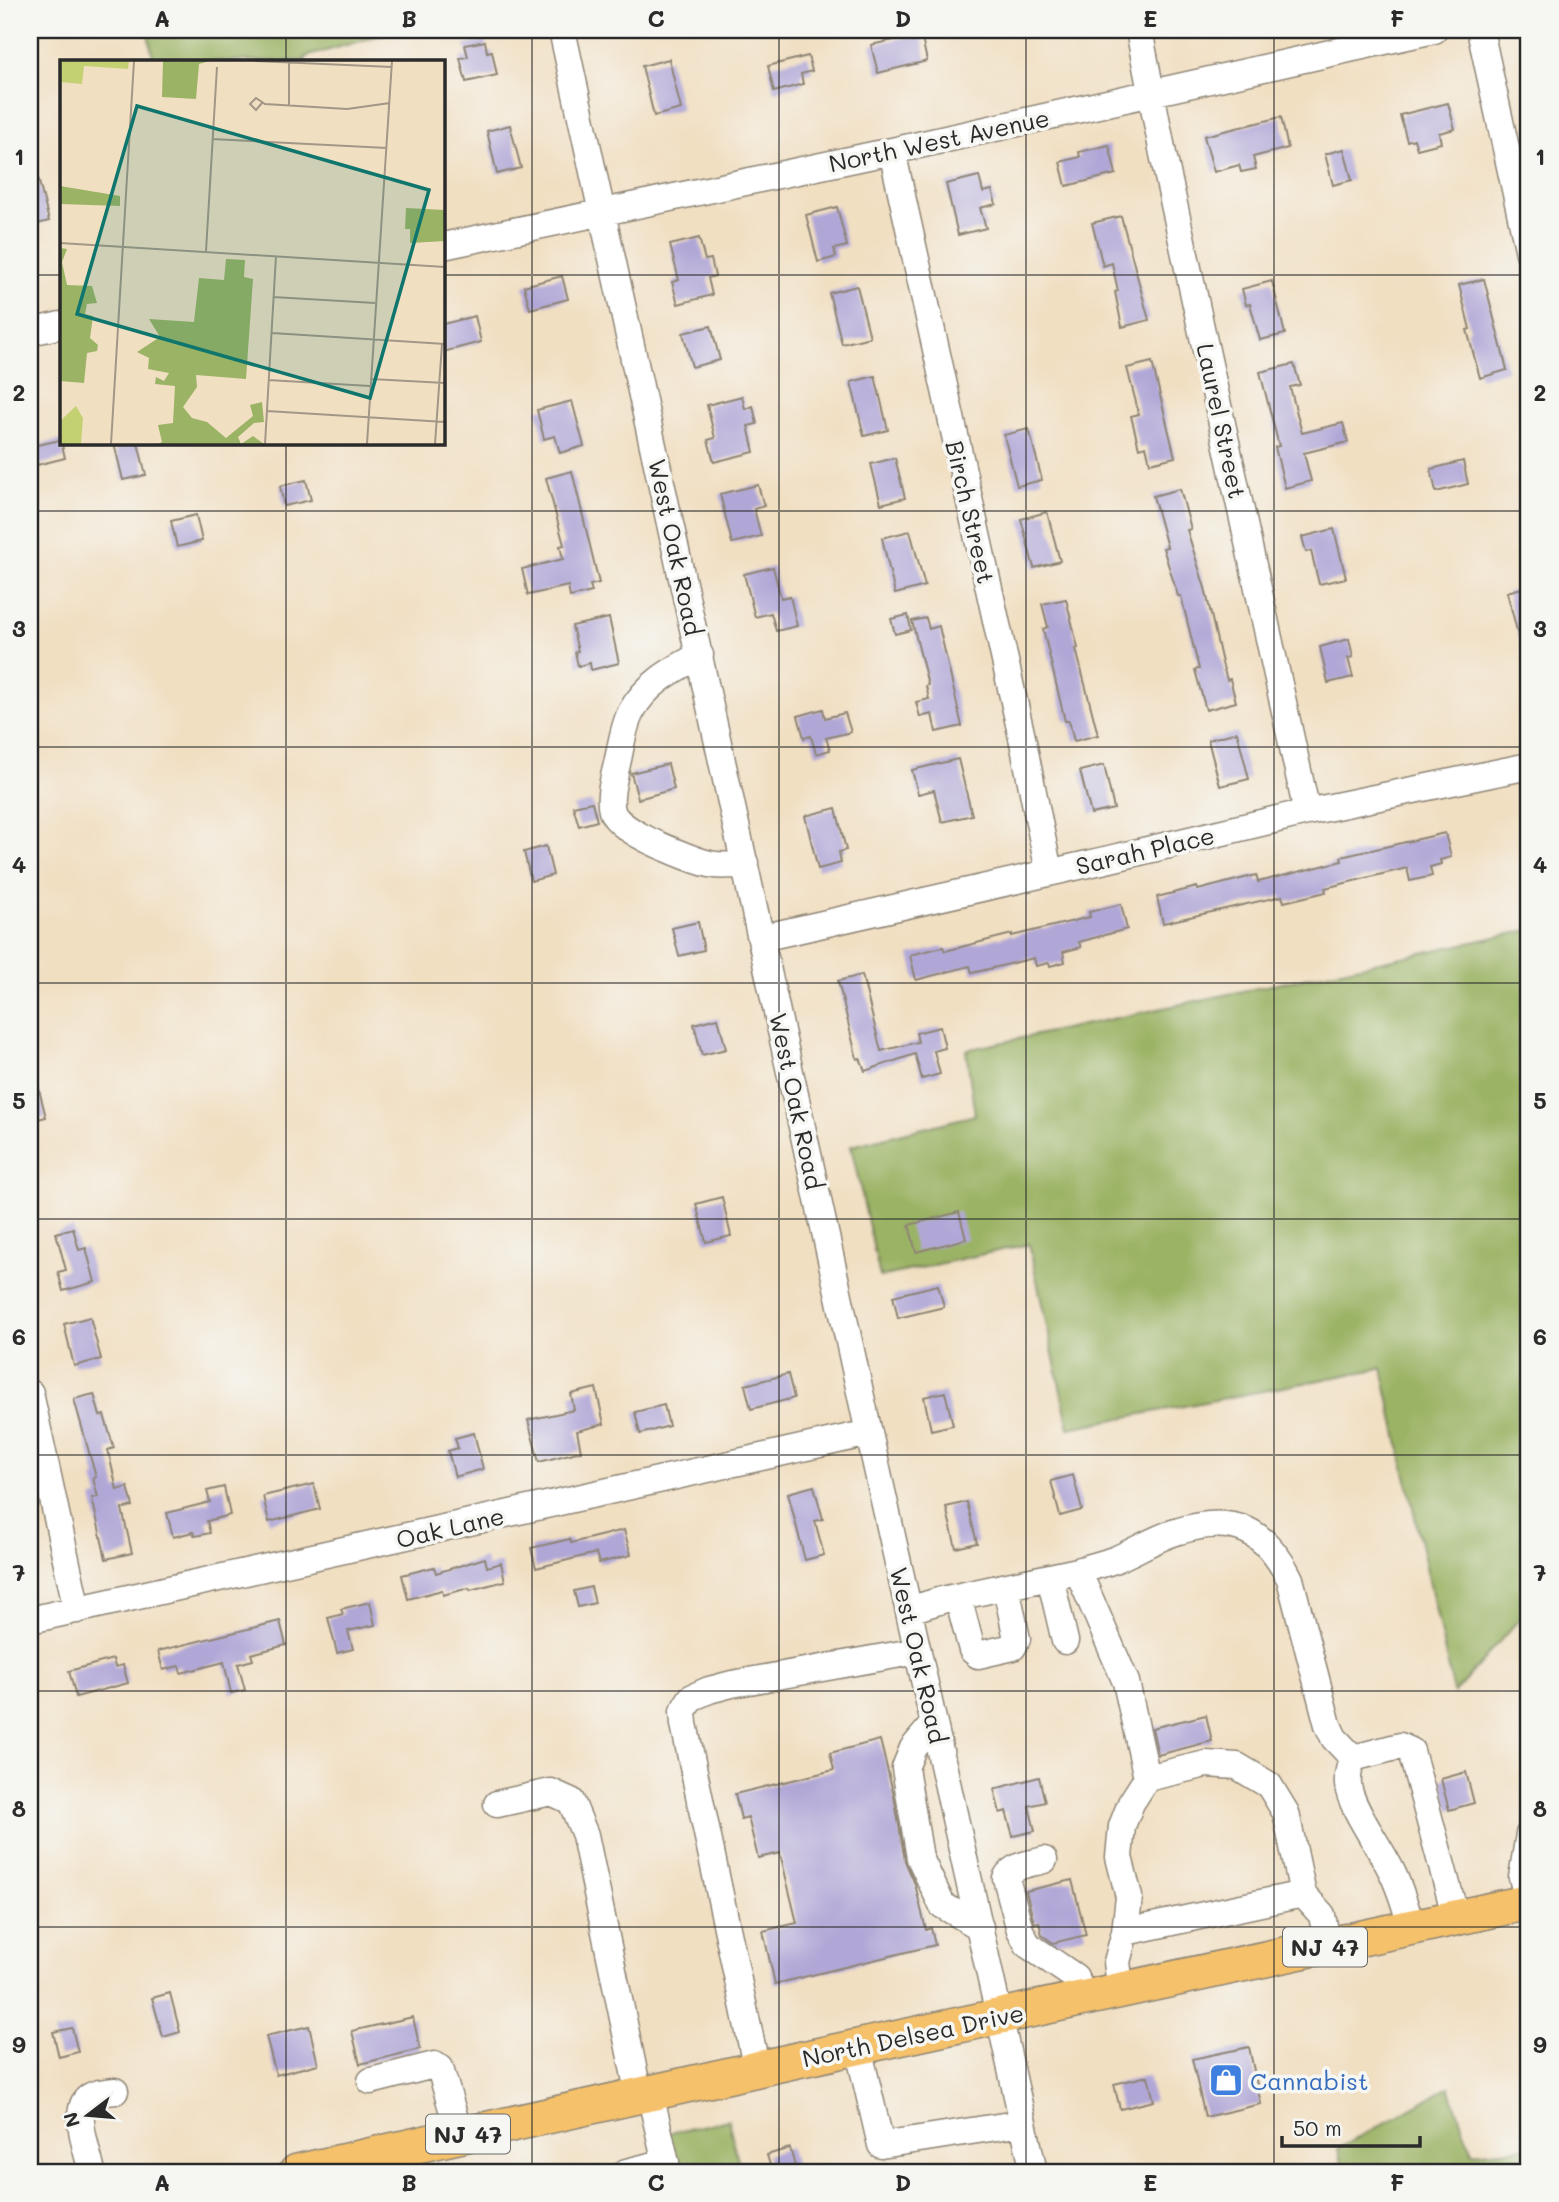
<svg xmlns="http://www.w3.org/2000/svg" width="1559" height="2202" font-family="Mali,sans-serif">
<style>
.forest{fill:#9bb365;stroke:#636f48;stroke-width:2}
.building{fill:#b1a7d7}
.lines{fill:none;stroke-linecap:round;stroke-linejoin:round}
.minor-casing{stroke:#8e8576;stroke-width:29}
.major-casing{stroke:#8e8576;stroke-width:38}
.minor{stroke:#fff;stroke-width:26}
.major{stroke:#f5c16b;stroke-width:35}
.grid{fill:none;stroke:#2b2b2b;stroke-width:2;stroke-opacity:0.55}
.labels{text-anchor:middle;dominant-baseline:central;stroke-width:7;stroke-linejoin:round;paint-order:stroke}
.shield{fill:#f6f6f2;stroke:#686867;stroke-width:2}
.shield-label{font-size:23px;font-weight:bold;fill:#2b2b2b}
.street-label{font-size:24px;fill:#2b2b2b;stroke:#f6f6f2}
.shop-label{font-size:24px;fill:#366cbe;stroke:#f6f6f2;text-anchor:start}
.inset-road{fill:none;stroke:#a29786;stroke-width:2}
.view{fill:#0f766e;fill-opacity:0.15;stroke:#0f766e;stroke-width:3.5}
.inset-edge{fill:none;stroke:#2b2b2b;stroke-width:3.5}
.neatline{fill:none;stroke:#2b2b2b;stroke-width:2.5}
.grid-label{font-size:23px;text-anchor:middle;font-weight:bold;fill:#2b2b2b}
</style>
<rect width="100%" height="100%" fill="#f6f6f2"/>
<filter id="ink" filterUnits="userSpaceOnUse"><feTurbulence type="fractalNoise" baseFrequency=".0143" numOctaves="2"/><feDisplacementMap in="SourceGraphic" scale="14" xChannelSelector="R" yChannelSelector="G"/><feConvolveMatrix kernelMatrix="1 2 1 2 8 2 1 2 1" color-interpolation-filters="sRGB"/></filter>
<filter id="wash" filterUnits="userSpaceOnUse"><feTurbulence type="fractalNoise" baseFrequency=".00686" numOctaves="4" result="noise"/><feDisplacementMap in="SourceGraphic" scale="28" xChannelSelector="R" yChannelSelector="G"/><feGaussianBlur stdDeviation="1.57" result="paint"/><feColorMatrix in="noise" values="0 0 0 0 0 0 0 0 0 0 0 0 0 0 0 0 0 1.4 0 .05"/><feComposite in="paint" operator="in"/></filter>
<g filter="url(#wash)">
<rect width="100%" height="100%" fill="#f1dfc2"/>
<path class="forest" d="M 147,30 L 398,30 L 305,57 L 306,61 L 154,61 Z
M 1529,930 L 1529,1608 L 1454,1693 L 1382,1368 L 1069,1428 L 1029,1244 L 880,1277 L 851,1146 L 975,1115 L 966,1050 Z
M 1449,2087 L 1472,2153 L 1529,2147 L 1529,2172 L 1343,2172 L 1338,2149 Z
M 728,2120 L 741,2172 L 656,2172 L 655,2136 Z"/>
<g id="blocks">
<path class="building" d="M 921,34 L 927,61 L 878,73 L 871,45 Z
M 485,41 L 487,52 L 492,51 L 497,75 L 466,82 L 460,58 L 468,57 L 465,45 Z
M 808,56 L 812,71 L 801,74 L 803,84 L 774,92 L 768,66 Z
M 669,59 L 681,109 L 654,116 L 642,66 Z
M 1448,103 L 1455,129 L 1439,133 L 1441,143 L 1417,149 L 1414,139 L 1407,141 L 1400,115 Z
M 1281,117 L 1288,148 L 1253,157 L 1256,169 L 1241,172 L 1239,165 L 1214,172 L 1204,136 Z
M 510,125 L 521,168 L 497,174 L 487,131 Z
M 1109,145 L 1116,174 L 1066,186 L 1060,162 L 1080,157 L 1079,152 Z
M 1344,149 L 1352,180 L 1333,185 L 1325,154 Z
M 30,166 L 35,166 L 49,221 L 30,226 Z
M 979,176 L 983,192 L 992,190 L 996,204 L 980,208 L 986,228 L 958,235 L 946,184 Z
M 837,207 L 847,246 L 834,249 L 836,257 L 818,262 L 806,215 Z
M 1121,216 L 1149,320 L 1122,327 L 1115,292 L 1118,291 L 1112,263 L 1103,266 L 1092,223 Z
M 699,238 L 705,260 L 711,259 L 715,276 L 708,278 L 712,295 L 678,304 L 672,282 L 679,280 L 670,245 Z
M 562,276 L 568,299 L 530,309 L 524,286 Z
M 1484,279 L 1507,370 L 1480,378 L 1467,330 L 1470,329 L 1459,285 Z
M 1272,281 L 1285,334 L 1260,340 L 1250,304 L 1246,305 L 1242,289 Z
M 857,286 L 870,337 L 842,344 L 829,293 Z
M 475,316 L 481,342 L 443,352 L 443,324 Z
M 711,326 L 720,360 L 692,367 L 683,333 Z
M 1152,362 L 1175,457 L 1150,463 L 1146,446 L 1139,448 L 1131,416 L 1139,414 L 1127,368 Z
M 1294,364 L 1300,385 L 1290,387 L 1302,433 L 1343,423 L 1348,442 L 1304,453 L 1311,481 L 1285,488 L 1275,447 L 1279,446 L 1260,372 Z
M 875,376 L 888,430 L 864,436 L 851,382 Z
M 742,396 L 745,409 L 753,406 L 757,424 L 748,426 L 754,452 L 714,462 L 708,440 L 715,438 L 707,405 Z
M 572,401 L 584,446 L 560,453 L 555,436 L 544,439 L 537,410 Z
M 1029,429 L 1042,480 L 1017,486 L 1004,435 Z
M 61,440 L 65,458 L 37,465 L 32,446 Z
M 114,443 L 138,443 L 146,475 L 123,480 Z
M 895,458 L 905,498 L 881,504 L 871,464 Z
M 1463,461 L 1468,484 L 1436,492 L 1431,469 Z
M 572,471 L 599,583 L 590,585 L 592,592 L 570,597 L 568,586 L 528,595 L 522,569 L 563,559 L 560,546 L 564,545 L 546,478 Z
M 306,480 L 311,500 L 284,506 L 280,486 Z
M 758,485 L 764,506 L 754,509 L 761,536 L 732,543 L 720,494 Z
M 1180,489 L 1191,529 L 1187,530 L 1205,588 L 1222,663 L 1227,680 L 1230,679 L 1236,702 L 1206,710 L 1195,670 L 1199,669 L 1181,596 L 1178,596 L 1163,548 L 1167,547 L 1153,496 Z
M 1047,512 L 1060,561 L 1034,568 L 1021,519 Z
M 196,515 L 202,541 L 177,547 L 171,521 Z
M 1334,529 L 1346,578 L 1319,584 L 1311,551 L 1306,552 L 1302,537 Z
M 910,531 L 925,586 L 895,594 L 882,538 Z
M 773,567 L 781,598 L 790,596 L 797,626 L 776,631 L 771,613 L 755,617 L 744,574 Z
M 1529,586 L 1529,657 L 1524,658 L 1507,592 Z
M 1066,599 L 1078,648 L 1076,649 L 1098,735 L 1074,741 L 1069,721 L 1065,721 L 1043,629 L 1048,627 L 1042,604 Z
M 908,615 L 911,630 L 895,634 L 891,619 Z
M 609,618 L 619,663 L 591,670 L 590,663 L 578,666 L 575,652 L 578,651 L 572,626 Z
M 926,618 L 929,629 L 939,626 L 962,726 L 936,732 L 932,714 L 920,717 L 916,702 L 929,699 L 926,686 L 928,685 L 912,621 Z
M 1349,639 L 1353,657 L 1348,658 L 1353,677 L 1328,683 L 1320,647 Z
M 823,709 L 825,718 L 845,713 L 851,732 L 826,738 L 830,750 L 816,754 L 811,736 L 804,738 L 798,716 Z
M 1237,732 L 1249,779 L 1220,786 L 1208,740 Z
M 958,759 L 972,815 L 942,822 L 934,790 L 918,794 L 912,770 Z
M 668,764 L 674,789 L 638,799 L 631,773 Z
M 1104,765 L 1114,809 L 1091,814 L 1080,771 Z
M 592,802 L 597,821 L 579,826 L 573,806 Z
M 836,808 L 846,850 L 839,852 L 841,863 L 818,869 L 805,816 Z
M 1445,833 L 1451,857 L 1440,860 L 1441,864 L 1430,867 L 1432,876 L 1410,881 L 1407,868 L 1325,888 L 1326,892 L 1284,902 L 1282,896 L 1163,923 L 1157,897 L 1197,887 L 1198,890 L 1256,875 L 1258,882 L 1342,861 L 1341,857 Z
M 546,846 L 553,875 L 531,881 L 524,852 Z
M 1121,904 L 1127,929 L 1079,942 L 1081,947 L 1063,952 L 1065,962 L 1050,966 L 1049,963 L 1036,966 L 1034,958 L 972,973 L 970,966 L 916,980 L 910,955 L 943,947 L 945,951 L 1012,934 L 1012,936 L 1090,917 L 1089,912 Z
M 698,922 L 704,950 L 679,956 L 672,928 Z
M 862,975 L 881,1051 L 918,1042 L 916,1033 L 940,1027 L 945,1048 L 934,1051 L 940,1074 L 922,1079 L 915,1054 L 865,1071 L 860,1058 L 857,1059 L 838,981 Z
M 718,1018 L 726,1049 L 702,1055 L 694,1024 Z
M 30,1074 L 35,1074 L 46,1117 L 30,1121 Z
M 722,1197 L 731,1236 L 706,1242 L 696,1204 Z
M 959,1212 L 966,1239 L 916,1252 L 909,1225 Z
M 73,1228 L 79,1250 L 86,1248 L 95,1282 L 63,1291 L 58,1272 L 66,1270 L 56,1233 Z
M 938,1285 L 944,1307 L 898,1318 L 893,1296 Z
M 90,1317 L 101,1359 L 74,1366 L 64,1324 Z
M 788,1374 L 794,1398 L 751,1409 L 745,1385 Z
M 596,1388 L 604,1424 L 577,1431 L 581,1451 L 539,1462 L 528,1420 L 574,1410 L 571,1394 Z
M 945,1392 L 953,1425 L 931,1430 L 924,1397 Z
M 94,1394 L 100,1416 L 104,1415 L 114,1448 L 108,1450 L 117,1490 L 128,1487 L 133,1506 L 122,1509 L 132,1553 L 106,1559 L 92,1498 L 98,1497 L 93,1478 L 96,1477 L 74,1399 Z
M 664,1405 L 669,1426 L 640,1434 L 635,1412 Z
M 474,1433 L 483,1469 L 455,1477 L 448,1451 L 458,1448 L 455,1438 Z
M 1073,1475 L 1082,1510 L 1060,1516 L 1051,1481 Z
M 314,1484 L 320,1509 L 269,1522 L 263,1496 Z
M 814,1486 L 823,1519 L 815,1521 L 824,1555 L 805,1560 L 788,1493 Z
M 224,1487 L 230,1515 L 207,1521 L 210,1533 L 195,1536 L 193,1532 L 173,1537 L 167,1513 L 210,1502 L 207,1491 Z
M 967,1502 L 977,1543 L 956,1548 L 946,1507 Z
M 624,1530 L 631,1555 L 599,1563 L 596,1553 L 536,1568 L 531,1548 L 570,1539 L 571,1543 Z
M 485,1558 L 487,1567 L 501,1563 L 505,1581 L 470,1590 L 469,1588 L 443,1595 L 442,1590 L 408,1599 L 402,1575 L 434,1567 L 436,1573 Z
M 591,1587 L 595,1603 L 578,1607 L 574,1591 Z
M 370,1602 L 375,1625 L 348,1631 L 353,1649 L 337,1653 L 328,1618 L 343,1614 L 341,1609 Z
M 280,1621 L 286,1645 L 251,1654 L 253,1660 L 238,1664 L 245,1690 L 231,1693 L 224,1662 L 181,1673 L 179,1666 L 163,1670 L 158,1651 Z
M 113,1659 L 115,1667 L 123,1665 L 128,1683 L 76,1697 L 69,1671 Z
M 1206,1715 L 1212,1741 L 1158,1755 L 1152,1728 Z
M 880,1740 L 894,1796 L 905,1861 L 915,1884 L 926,1930 L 931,1928 L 935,1945 L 775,1984 L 763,1931 L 797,1923 L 780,1853 L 758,1858 L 748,1817 L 741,1819 L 735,1794 L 834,1770 L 830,1753 Z
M 1466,1772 L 1474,1803 L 1449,1810 L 1441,1779 Z
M 1039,1777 L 1045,1802 L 1029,1806 L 1035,1831 L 1013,1836 L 1006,1811 L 1000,1813 L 994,1789 Z
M 1072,1880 L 1086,1935 L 1053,1943 L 1042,1935 L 1039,1922 L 1034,1923 L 1026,1891 Z
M 170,1993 L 180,2032 L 163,2037 L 152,1998 Z
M 413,2017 L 420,2049 L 360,2064 L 352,2031 Z
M 309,2026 L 318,2064 L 276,2075 L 266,2036 Z
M 72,2028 L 78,2052 L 59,2057 L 53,2032 Z
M 1249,2047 L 1261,2104 L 1205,2117 L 1192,2059 Z
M 1148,2076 L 1154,2101 L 1120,2109 L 1114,2084 Z
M 790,2148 L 796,2170 L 772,2172 L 767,2155 Z"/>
</g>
</g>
<g filter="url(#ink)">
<use href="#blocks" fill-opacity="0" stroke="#8e8576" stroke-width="2"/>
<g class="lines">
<g class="minor-casing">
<path id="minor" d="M 562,30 L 869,1433 L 1034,2172
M 1139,30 L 1163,154 L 1307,812
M 1480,30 L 1529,253
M 892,151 L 1023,742 L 1049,872
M 443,246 L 892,151 L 1434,30
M 30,332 L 61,325
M 700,655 C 672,670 646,684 631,712 C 623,727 621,747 617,764 C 614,777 608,798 612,811 C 617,828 658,845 673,851 C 700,862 716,870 745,863
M 761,938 L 1110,859 L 1307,812 L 1529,766
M 30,1393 L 77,1610
M 1078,1571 C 1090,1567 1103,1564 1114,1560 C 1136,1551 1157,1537 1179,1531 C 1234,1514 1265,1529 1290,1579 L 1328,1725 L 1334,1738 L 1353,1758
M 1050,1577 L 1065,1641
M 958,1597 L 972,1650 L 978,1655 L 1013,1647 L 1017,1639 L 1006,1587
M 909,1610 L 942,1600 L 1078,1571 L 1126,1682 L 1147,1778
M 30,1620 L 869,1433
M 934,1723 L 913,1748 L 905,1768 L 920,1858 L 942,1905 L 980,1927
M 497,1804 L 551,1792 L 571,1801 L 585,1835 L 639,2096
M 1044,1860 C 1031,1864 1013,1864 1006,1878 L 1020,1930 L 1028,1945 L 1075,1977 L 1085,1998
M 1528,1902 L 1522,1877 L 1529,1834
M 1412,1928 C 1406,1909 1401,1890 1392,1872 C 1382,1850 1350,1807 1348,1785 C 1347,1775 1349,1767 1353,1758 L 1400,1746 L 1411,1751 L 1456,1918
M 1125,1932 L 1303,1894
M 1121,1992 L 1117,1962 L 1125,1932 L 1129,1897 L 1119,1857 L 1122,1826 L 1131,1803 L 1147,1778 L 1206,1764 L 1237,1766 L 1269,1785 L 1286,1813 L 1303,1894 L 1322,1915 L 1328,1947
M 858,2047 L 881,2145 L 1023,2123
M 757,2070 L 684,1724 L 683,1711 L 691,1698 L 709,1690 L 732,1684 L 918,1651
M 371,2081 L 434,2065 L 440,2068 L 460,2136
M 650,2093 L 668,2172
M 92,2172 C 88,2154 72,2111 88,2098 C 95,2092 107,2092 115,2091
M 626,2172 L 666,2162"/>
</g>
<g class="major-casing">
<path id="major" d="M 297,2172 L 793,2061 L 1529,1902"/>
</g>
<use href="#minor" class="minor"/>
<use href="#major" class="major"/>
</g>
</g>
<path class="grid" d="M 286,30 L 286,61M 532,30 L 532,2172M 779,30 L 779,2172M 1026,30 L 1026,2172M 1274,30 L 1274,2172M 30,275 L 61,275M 443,275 L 1529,275M 286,443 L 286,2172M 30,511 L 1529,511M 30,747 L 1529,747M 30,983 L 1529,983M 30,1219 L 1529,1219M 30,1455 L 1529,1455M 30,1691 L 1529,1691M 30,1927 L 1529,1927"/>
<defs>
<g id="shop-square" transform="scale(1.75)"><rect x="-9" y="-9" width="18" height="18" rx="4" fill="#3f7fe0" stroke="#f6f6f2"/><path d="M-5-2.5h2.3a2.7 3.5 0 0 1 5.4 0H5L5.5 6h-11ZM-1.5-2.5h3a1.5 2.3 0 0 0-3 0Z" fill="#fff"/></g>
</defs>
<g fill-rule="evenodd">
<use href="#shop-square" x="1226" y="2080"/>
</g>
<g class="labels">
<g class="shield">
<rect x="1283" y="1927.5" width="84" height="39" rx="5"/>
<rect x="426" y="2114.5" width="84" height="39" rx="5"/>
</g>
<g class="shield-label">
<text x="1325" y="1947">NJ 47</text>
<text x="468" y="2134">NJ 47</text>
</g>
<g class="street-label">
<text transform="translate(939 140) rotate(-12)">North West Avenue</text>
<text transform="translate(1222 421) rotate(78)">Laurel Street</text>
<text transform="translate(971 512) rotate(77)">Birch Street</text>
<text transform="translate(676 547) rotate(78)">West Oak Road</text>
<text transform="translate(1145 850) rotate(-13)">Sarah Place</text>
<text transform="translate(797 1101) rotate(78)">West Oak Road</text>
<text transform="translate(450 1527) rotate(-13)">Oak Lane</text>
<text transform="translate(919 1655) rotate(77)">West Oak Road</text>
<text transform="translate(913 2035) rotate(-12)">North Delsea Drive</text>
</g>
<g class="shop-label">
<text x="1250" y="2080">Cannabist</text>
</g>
</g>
<g transform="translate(60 60)">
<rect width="385" height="385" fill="#f1dfc2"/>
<path d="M 0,1 L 69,1 L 68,9 L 24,6 L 22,24 L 0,22 ZM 16,346 L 23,358 L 21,384 L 0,384 L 0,361 Z" fill="#c4d173"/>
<path d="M 103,1 L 150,1 L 139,4 L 136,39 L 102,37 ZM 0,126 L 60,136 L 60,146 L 0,144 ZM 346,148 L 385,150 L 385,181 L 350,183 L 350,169 L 345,169 ZM 0,188 L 7,189 L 2,202 L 7,225 L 32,226 L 37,243 L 27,244 L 25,254 L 33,256 L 30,278 L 38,285 L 37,291 L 27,293 L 24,323 L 0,321 ZM 166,199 L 185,200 L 184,217 L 193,219 L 186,319 L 136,315 L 137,327 L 123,347 L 132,358 L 147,362 L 166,378 L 193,356 L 190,345 L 202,342 L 204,362 L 194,363 L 178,377 L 181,384 L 193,376 L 204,384 L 98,384 L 102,382 L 98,365 L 113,363 L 115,326 L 95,324 L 96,317 L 104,321 L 109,313 L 88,309 L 89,298 L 77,292 L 100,277 L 89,259 L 134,262 L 139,218 L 164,220 Z" fill="#9bb365"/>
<path class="inset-road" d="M 195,1 L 332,7M 229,1 L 229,45M 202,43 L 196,50 L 190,44 L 196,38 L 205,44 L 287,49 L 330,43M 152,79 L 327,88M 0,183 L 385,207M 146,191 L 157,7M 213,237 L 315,243M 212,273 L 385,284M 311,319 L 385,323M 208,320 L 310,326M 207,351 L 385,362M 51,384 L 74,1M 205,384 L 216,196M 307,384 L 332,1M 375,384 L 382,284"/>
<path class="view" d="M 77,46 L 369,130 L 310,338 L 17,254 Z"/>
<rect width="385" height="385" class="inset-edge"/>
</g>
<rect width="1559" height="2202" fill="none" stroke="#f6f6f2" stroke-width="77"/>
<g transform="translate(88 2115) rotate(254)" stroke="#f6f6f2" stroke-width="5" paint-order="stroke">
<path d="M0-5L12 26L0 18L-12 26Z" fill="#2b2b2b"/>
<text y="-10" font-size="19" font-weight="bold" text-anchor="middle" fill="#2b2b2b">N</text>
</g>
<path d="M1282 2136v10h138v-10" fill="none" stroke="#2b2b2b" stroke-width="3.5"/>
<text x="1293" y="2136" font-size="21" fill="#2b2b2b" stroke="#f6f6f2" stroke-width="5" paint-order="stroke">50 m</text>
<rect x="38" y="38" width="1482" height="2126" class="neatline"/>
<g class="grid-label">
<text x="162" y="27">A</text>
<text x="409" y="27">B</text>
<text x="656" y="27">C</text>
<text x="903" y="27">D</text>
<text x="1150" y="27">E</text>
<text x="1397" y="27">F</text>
<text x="19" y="165">1</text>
<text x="1540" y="165">1</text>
<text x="19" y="401">2</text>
<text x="1540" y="401">2</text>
<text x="19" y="637">3</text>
<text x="1540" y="637">3</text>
<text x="19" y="873">4</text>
<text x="1540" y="873">4</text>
<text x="19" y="1109">5</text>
<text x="1540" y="1109">5</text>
<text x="19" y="1345">6</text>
<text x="1540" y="1345">6</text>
<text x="19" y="1581">7</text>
<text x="1540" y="1581">7</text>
<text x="19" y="1817">8</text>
<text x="1540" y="1817">8</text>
<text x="19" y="2053">9</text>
<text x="1540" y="2053">9</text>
<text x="162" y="2191">A</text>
<text x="409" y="2191">B</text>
<text x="656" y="2191">C</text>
<text x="903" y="2191">D</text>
<text x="1150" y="2191">E</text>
<text x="1397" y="2191">F</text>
</g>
</svg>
